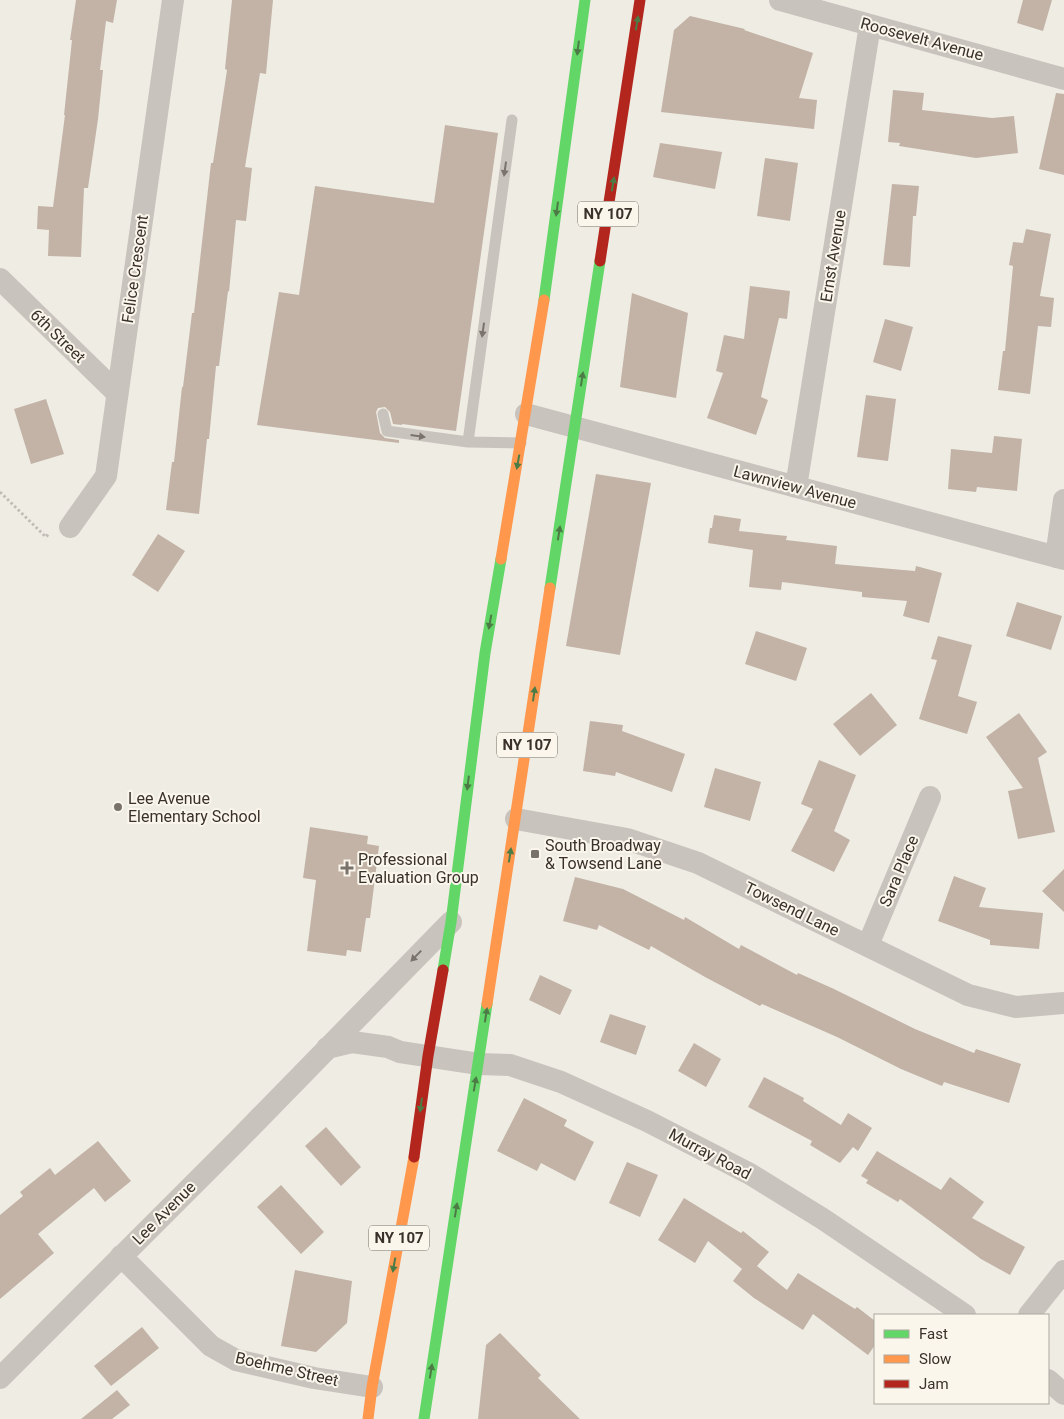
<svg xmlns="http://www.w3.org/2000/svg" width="1064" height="1419" font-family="Roboto,sans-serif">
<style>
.building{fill:#c2b3a6}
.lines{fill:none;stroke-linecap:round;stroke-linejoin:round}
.path{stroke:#c1bcb5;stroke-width:3;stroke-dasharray:2.5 2.5;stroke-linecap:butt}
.lane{stroke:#c8c3bc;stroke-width:11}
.street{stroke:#c8c3bc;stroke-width:22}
.fast{stroke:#63d668;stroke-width:11}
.slow{stroke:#ff974d;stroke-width:11}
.jam{stroke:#b3261e;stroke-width:11}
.oneway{fill:#4c7b46}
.oneway2{fill:#79736c}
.poi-dot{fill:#79726b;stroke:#faf6ec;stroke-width:2}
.labels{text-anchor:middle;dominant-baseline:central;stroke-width:4;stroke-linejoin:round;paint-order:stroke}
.shield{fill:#faf6ec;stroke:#736c64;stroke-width:1}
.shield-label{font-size:15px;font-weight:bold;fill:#39312a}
.street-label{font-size:16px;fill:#39312a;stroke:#faf6ec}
.poi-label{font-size:16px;fill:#39312a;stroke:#faf6ec;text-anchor:start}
</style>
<rect width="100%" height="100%" fill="#efece4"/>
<path class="building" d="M 76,0 L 117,0 L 113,23 L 106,21 L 100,70 L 103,70 L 98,119 L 88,188 L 84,188 L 81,257 L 48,256 L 49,230 L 37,229 L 38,206 L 53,207 L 65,115 L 64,115 L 72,40 L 70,40 Z
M 232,0 L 273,0 L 266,74 L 260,73 L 245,167 L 252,168 L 246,221 L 236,220 L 229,292 L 228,291 L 219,366 L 216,366 L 209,439 L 207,439 L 199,514 L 166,510 L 172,462 L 174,462 L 182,387 L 183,387 L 192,313 L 194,313 L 211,163 L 213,163 L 227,70 L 225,69 Z
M 1023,0 L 1052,0 L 1043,31 L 1017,23 Z
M 690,16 L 745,29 L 744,30 L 813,53 L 799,98 L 817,100 L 814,129 L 661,112 L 674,30 Z
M 893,90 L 924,93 L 922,110 L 992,118 L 1014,116 L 1018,153 L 976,158 L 899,146 L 900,143 L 888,142 Z
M 1056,93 L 1064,94 L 1064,175 L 1039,169 Z
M 445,125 L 498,133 L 456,431 L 402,424 L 402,425 L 393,424 L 390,412 L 385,407 L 378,408 L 376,412 L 380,433 L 385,438 L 399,440 L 399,443 L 257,425 L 279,292 L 299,295 L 315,186 L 434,203 Z
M 660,143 L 722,152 L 715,189 L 653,177 Z
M 765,158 L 798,163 L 790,221 L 757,216 Z
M 892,184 L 919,186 L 916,216 L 913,216 L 910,267 L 883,265 Z
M 1026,229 L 1051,234 L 1040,296 L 1054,298 L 1051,327 L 1038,326 L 1030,394 L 998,390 L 1003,351 L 1005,351 L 1013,266 L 1009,265 L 1013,242 L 1023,243 Z
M 750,286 L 790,291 L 787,319 L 779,318 L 761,397 L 768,400 L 756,435 L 707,418 L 723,373 L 716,371 L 724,335 L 744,339 Z
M 632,293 L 688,313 L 676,398 L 620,387 Z
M 885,319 L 913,327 L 901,371 L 873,362 Z
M 866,395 L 896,399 L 888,461 L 857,457 Z
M 46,399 L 64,454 L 31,464 L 14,409 Z
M 994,436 L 1022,439 L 1017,491 L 977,487 L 976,492 L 948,489 L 951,449 L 992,453 Z
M 596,474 L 651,483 L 620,655 L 566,646 Z
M 714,515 L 741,519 L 739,531 L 787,536 L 786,540 L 837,546 L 835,564 L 915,571 L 916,566 L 942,573 L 929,623 L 903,616 L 907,601 L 862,597 L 862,592 L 782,582 L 781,590 L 749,587 L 753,550 L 708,543 L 710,528 L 712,528 Z
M 158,534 L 185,551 L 158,592 L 132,575 Z
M 1017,602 L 1062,616 L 1051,650 L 1006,636 Z
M 756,631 L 807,648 L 796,681 L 745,664 Z
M 938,636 L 972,645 L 958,696 L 977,702 L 967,734 L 919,719 L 937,660 L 931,659 Z
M 871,693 L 897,725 L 860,756 L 833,724 Z
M 1019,713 L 1047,752 L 1038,758 L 1055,832 L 1018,839 L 1008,791 L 1023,788 L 986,737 Z
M 590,721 L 623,725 L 622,731 L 685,754 L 672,792 L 616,772 L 615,776 L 583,771 Z
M 819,760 L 856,775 L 834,831 L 850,840 L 834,872 L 791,851 L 813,809 L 801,804 Z
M 715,768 L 761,782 L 750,821 L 704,807 Z
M 310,827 L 368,836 L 367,844 L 379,846 L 370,918 L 366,918 L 361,952 L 347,950 L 346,956 L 307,951 L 316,880 L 303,878 Z
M 1064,869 L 1064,912 L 1042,891 Z
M 954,876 L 986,888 L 979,907 L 1043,913 L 1039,949 L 990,945 L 990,940 L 938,921 Z
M 575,877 L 623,889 L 684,920 L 685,917 L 739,949 L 741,945 L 797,975 L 798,973 L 834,989 L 915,1029 L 974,1053 L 976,1049 L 1021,1064 L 1009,1103 L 944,1082 L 942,1086 L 901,1069 L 837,1037 L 762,1004 L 760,1006 L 705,977 L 651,946 L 649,950 L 599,925 L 597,930 L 563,921 Z
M 540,975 L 572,990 L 560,1015 L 529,1000 Z
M 610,1014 L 646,1026 L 636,1055 L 600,1042 Z
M 694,1043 L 721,1059 L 706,1087 L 678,1071 Z
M 764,1077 L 804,1098 L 803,1101 L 841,1125 L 848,1113 L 872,1128 L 858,1151 L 853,1147 L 840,1163 L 810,1145 L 812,1141 L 748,1107 Z
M 524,1098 L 567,1120 L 564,1126 L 594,1142 L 575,1181 L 541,1163 L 537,1171 L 497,1151 Z
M 326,1127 L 361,1167 L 341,1186 L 305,1146 Z
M 98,1141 L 131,1181 L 105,1202 L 94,1188 L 38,1234 L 54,1253 L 0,1299 L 0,1215 L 23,1196 L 20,1192 L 50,1168 L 55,1175 Z
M 877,1151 L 941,1190 L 950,1177 L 984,1202 L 972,1218 L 1025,1247 L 1010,1275 L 981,1259 L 900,1199 L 898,1202 L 866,1183 L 868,1180 L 861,1176 Z
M 627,1162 L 658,1175 L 640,1217 L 609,1203 Z
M 281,1185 L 324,1232 L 301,1254 L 257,1207 Z
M 684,1198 L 741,1233 L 743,1231 L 769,1252 L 757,1266 L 787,1290 L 798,1273 L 855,1309 L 857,1307 L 875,1321 L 875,1345 L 868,1355 L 813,1314 L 803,1330 L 754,1298 L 733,1281 L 742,1269 L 708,1241 L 695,1263 L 658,1240 Z
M 295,1270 L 352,1281 L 347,1323 L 316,1352 L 281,1346 Z
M 142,1327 L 159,1348 L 111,1386 L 94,1366 Z
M 500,1333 L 541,1375 L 538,1378 L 580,1419 L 478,1419 L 486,1345 Z
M 117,1390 L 130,1405 L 112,1419 L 81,1419 Z"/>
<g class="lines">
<path class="path" d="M 0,492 L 46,537 L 49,533"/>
<path class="lane" d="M 512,120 L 468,442 L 521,443
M 383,414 L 387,431 L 468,442"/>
<path class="street" d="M 780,0 L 1064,79
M 0,279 L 117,393
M 526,414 L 1064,559
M 796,487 L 870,25
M 70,527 L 106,476 L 173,0
M 1056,557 L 1064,500
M 516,819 L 627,839 L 698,863 L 968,995 L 1016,1007 L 1064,1003
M 868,945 L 930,797
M 327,1048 L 352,1042 L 388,1047 L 400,1052 L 479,1064 L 510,1065 L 561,1082 L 647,1121 L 750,1174 L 823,1219 L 965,1315
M 121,1256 L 211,1346 L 236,1360 L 314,1378 L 372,1387
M 1029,1315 L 1064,1271
M 0,1378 L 239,1139 L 451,922
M 1048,1380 L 1064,1394"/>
<path class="fast" d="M 544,300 L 585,0
M 550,588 L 600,261
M 443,970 L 451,922 L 485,653 L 501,559
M 424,1419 L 487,1004"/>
<path class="slow" d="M 501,559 L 544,300
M 487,1004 L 550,588
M 368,1419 L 372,1387 L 414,1157"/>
<path class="jam" d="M 600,261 L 640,0
M 414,1157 L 428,1056 L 443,970"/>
</g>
<defs><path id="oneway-solid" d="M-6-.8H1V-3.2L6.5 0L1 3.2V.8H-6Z" transform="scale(1.25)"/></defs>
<g class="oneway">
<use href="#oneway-solid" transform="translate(637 23) rotate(-81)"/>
<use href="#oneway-solid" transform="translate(578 48) rotate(97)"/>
<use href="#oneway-solid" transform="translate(613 184) rotate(-81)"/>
<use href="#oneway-solid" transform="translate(557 209) rotate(98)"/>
<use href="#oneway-solid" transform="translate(582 379) rotate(-81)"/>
<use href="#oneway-solid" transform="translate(518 462) rotate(100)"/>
<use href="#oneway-solid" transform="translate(559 533) rotate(-81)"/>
<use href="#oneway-solid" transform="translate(490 622) rotate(100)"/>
<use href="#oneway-solid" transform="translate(534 694) rotate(-82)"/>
<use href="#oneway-solid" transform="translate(468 783) rotate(97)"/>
<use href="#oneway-solid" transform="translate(510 855) rotate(-81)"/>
<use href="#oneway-solid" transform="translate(486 1015) rotate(-81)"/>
<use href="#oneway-solid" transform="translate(475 1084) rotate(-80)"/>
<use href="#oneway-solid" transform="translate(421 1105) rotate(98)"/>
<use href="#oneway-solid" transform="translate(456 1210) rotate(-81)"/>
<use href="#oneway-solid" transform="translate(394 1265) rotate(100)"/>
<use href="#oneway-solid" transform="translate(431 1371) rotate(-81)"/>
</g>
<g class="oneway2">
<use href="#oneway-solid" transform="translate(505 169) rotate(98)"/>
<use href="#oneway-solid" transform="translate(483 330) rotate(98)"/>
<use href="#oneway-solid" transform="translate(418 436) rotate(8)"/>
<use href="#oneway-solid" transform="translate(416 956) rotate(134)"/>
</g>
<g class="poi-dot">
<circle cx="118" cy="807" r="5"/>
<rect x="530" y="849" width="10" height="10" rx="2.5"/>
<path d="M344.5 860.5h5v5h5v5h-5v5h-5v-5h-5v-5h5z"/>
</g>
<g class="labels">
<g class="shield">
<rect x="578" y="201.5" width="60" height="25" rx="4"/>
<rect x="497" y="732.5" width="60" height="25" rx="4"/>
<rect x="369" y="1225.5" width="60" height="25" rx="4"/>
</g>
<g class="shield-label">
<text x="608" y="214">NY 107</text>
<text x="527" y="745">NY 107</text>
<text x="399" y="1238">NY 107</text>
</g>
<g class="street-label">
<text transform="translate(922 39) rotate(15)">Roosevelt Avenue</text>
<text transform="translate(833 256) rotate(-81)">Ernst Avenue</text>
<text transform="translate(135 269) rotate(-82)">Felice Crescent</text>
<text transform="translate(58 336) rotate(44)">6th Street</text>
<text transform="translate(795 487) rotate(15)">Lawnview Avenue</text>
<text transform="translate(899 871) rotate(-67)">Sara Place</text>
<text transform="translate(792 909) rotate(26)">Towsend Lane</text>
<text transform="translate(710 1154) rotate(28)">Murray Road</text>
<text transform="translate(164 1213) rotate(-45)">Lee Avenue</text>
<text transform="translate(287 1369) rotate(13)">Boehme Street</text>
</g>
<g class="poi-label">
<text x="128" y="798">Lee Avenue<tspan x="128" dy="18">Elementary School</tspan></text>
<text x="545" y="845">South Broadway<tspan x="545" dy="18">&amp; Towsend Lane</tspan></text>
<text x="358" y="859">Professional<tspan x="358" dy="18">Evaluation Group</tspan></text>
</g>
</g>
<rect x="874" y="1314" width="175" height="90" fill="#faf6ec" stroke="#ada79e"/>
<rect x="884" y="1330" width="25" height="8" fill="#63d668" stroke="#ada79e"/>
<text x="919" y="1339" font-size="15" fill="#39312a">Fast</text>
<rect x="884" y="1355" width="25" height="8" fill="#ff974d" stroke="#ada79e"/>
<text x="919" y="1364" font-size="15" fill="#39312a">Slow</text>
<rect x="884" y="1380" width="25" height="8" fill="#b3261e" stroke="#ada79e"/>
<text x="919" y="1389" font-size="15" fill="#39312a">Jam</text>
</svg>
